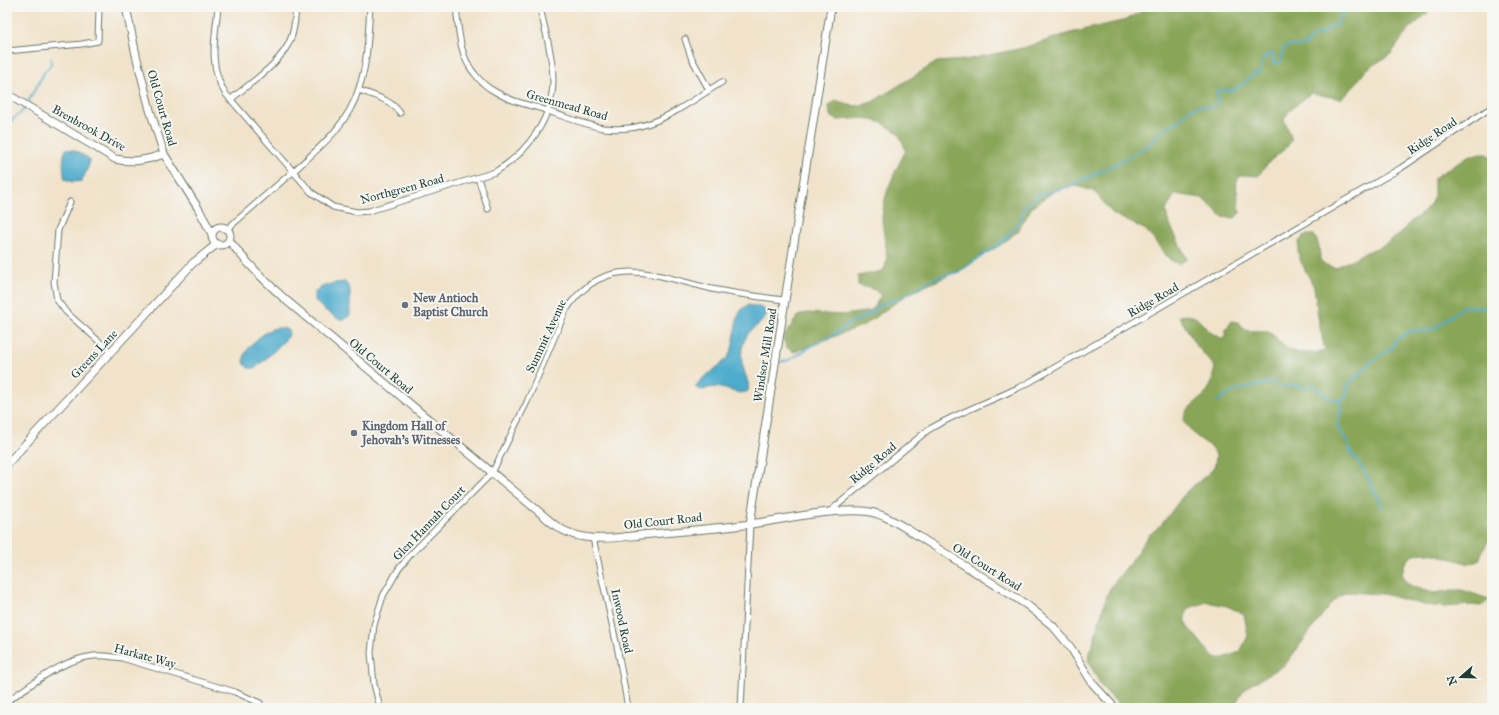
<svg xmlns="http://www.w3.org/2000/svg" width="1499" height="715" font-family="'IM FELL Great Primer',serif">
<style>
.forest{fill:#89a658;stroke:#547246;fill-rule:evenodd}
.water{fill:#4eabcc;stroke:#367480}
.lines{fill:none;stroke-linecap:round;stroke-linejoin:round}
.stream{stroke:#4eabcc;stroke-width:2}
.street-casing{stroke:#687769;stroke-width:7}
.secondary-casing{stroke:#687769;stroke-width:9}
.street{stroke:#fff;stroke-width:5}
.secondary{stroke:#fff;stroke-width:7}
.worship-dot{fill:#6b7280;stroke:#f6f6f2;stroke-width:1.5}
.labels{text-anchor:middle;dominant-baseline:central;stroke-width:4;stroke-linejoin:round;paint-order:stroke}
.street-label{font-size:12px;fill:#1f3d34;stroke:#f6f6f2}
.worship-label{font-size:12px;font-weight:bold;fill:#5b616d;stroke:#f6f6f2;text-anchor:start}
</style>
<rect width="100%" height="100%" fill="#f6f6f2"/>
<filter id="ink" filterUnits="userSpaceOnUse"><feTurbulence type="fractalNoise" baseFrequency=".025" numOctaves="2"/><feDisplacementMap in="SourceGraphic" scale="8" xChannelSelector="R" yChannelSelector="G"/><feConvolveMatrix kernelMatrix="1 2 1 2 8 2 1 2 1" color-interpolation-filters="sRGB"/></filter>
<filter id="wash" filterUnits="userSpaceOnUse"><feTurbulence type="fractalNoise" baseFrequency=".012" numOctaves="4" result="noise"/><feDisplacementMap in="SourceGraphic" scale="16" xChannelSelector="R" yChannelSelector="G"/><feGaussianBlur stdDeviation="0.9" result="paint"/><feColorMatrix in="noise" values="0 0 0 0 0 0 0 0 0 0 0 0 0 0 0 0 0 1.4 0 .05"/><feComposite in="paint" operator="in"/></filter>
<g filter="url(#wash)">
<rect width="100%" height="100%" fill="#f1e3cb"/>
<path class="forest" d="M 1149,7 L 1431,7 L 1429,12 L 1408,30 L 1391,54 L 1367,69 L 1349,92 L 1341,99 L 1311,93 L 1289,111 L 1284,119 L 1292,140 L 1286,148 L 1270,161 L 1258,176 L 1240,175 L 1236,184 L 1240,213 L 1234,219 L 1223,217 L 1202,198 L 1175,194 L 1166,210 L 1168,221 L 1187,259 L 1178,264 L 1169,259 L 1146,230 L 1113,214 L 1094,191 L 1076,186 L 1057,189 L 1032,207 L 1018,231 L 1002,244 L 960,270 L 908,294 L 864,325 L 794,352 L 786,347 L 783,338 L 798,316 L 806,313 L 843,315 L 871,311 L 881,296 L 875,290 L 858,285 L 858,276 L 883,271 C 892,255 882,235 882,217 C 884,192 895,172 906,150 L 898,133 L 883,123 L 865,118 L 838,120 L 830,116 L 829,106 L 836,100 C 853,107 854,108 872,102 L 937,62 L 965,60 L 1023,48 L 1070,33 L 1126,20 Z
M 1476,154 L 1486,154 L 1492,157 L 1492,535 L 1482,552 L 1479,561 L 1470,564 L 1435,554 L 1422,553 L 1412,556 L 1405,563 L 1402,573 L 1405,581 L 1413,587 L 1434,593 L 1452,590 L 1462,590 L 1489,599 L 1481,606 L 1472,605 L 1443,607 L 1424,605 L 1383,594 L 1346,592 L 1332,602 L 1285,665 L 1245,688 L 1235,704 L 1229,708 L 1122,708 L 1101,686 L 1088,660 L 1107,595 L 1112,585 L 1130,563 L 1147,537 L 1162,524 L 1186,492 L 1209,473 L 1215,465 L 1216,455 L 1211,447 L 1196,436 L 1183,421 C 1187,405 1195,405 1205,394 C 1212,386 1213,376 1215,367 L 1196,345 L 1179,316 C 1198,313 1197,320 1209,331 C 1214,335 1219,337 1224,339 L 1226,330 L 1231,321 L 1239,322 L 1245,330 C 1254,332 1262,329 1270,333 C 1276,336 1280,344 1286,348 C 1296,355 1314,353 1325,351 L 1319,323 L 1314,287 L 1301,262 L 1298,252 L 1299,242 L 1305,235 L 1314,235 C 1319,243 1320,250 1320,260 L 1326,265 L 1335,268 L 1360,255 L 1386,244 L 1402,233 L 1407,225 L 1415,218 L 1423,213 L 1430,205 L 1434,196 L 1434,178 L 1468,156 ZM 1207,602 L 1227,606 L 1244,614 L 1248,636 L 1240,652 L 1223,658 L 1214,658 L 1187,626 L 1185,616 L 1189,608 Z"/>
<path class="water" d="M 66,149 L 74,150 L 88,158 L 89,161 L 89,165 L 82,181 L 73,182 L 65,179 C 63,172 62,156 66,149 Z
M 345,282 L 350,289 L 350,315 C 348,317 345,319 342,319 C 338,320 334,316 331,314 C 299,295 317,284 345,282 Z
M 749,305 L 763,308 L 766,311 C 768,322 751,327 746,337 C 741,347 740,360 744,370 C 746,378 750,383 748,391 C 735,398 721,381 703,390 L 696,388 L 696,386 C 704,374 719,368 728,357 C 739,342 730,311 749,305 Z
M 280,328 C 286,328 291,330 288,337 L 266,359 L 255,368 L 248,368 C 234,356 260,335 270,330 C 273,328 277,328 280,328 Z"/>
<g class="lines">
<path class="stream" d="M 27,104 L 45,71 L 51,65 L 51,59
M 7,125 C 13,118 20,115 25,108
M 780,362 L 789,360 L 796,356 L 808,348 L 840,331 L 848,324 L 872,313 L 878,306 L 889,301 L 899,299 L 934,278 L 959,272 L 1000,243 L 1010,234 L 1021,218 L 1024,208 L 1035,197 L 1048,192 L 1062,189 L 1108,168 L 1149,145 L 1156,136 L 1167,127 L 1177,122 L 1190,109 L 1200,106 L 1211,107 L 1218,103 L 1217,91 C 1223,88 1227,92 1233,90 C 1240,88 1243,83 1248,79 C 1251,76 1256,74 1260,72 L 1263,59 L 1268,54 L 1273,54 L 1273,62 L 1276,64 L 1281,61 L 1283,49 L 1287,46 C 1302,45 1303,51 1313,36 L 1323,33 L 1330,27 L 1335,26 L 1343,13 L 1349,7
M 1217,401 L 1236,390 L 1272,382 L 1275,383 L 1278,387 L 1293,385 L 1305,387 L 1312,385 C 1326,393 1323,398 1341,401
M 1382,508 L 1380,501 L 1369,480 L 1357,460 L 1351,453 L 1348,443 L 1337,427 L 1341,412 L 1341,401 L 1346,396 L 1348,384 L 1360,374 L 1371,362 L 1392,348 L 1394,342 L 1402,336 L 1411,331 L 1418,330 L 1424,332 L 1437,327 L 1464,306 L 1486,308 L 1492,306"/>
</g>
</g>
<g filter="url(#ink)">
<g class="lines">
<g class="street-casing">
<path id="street" d="M 218,7 C 215,38 208,65 225,93 L 311,192 L 333,207 L 357,212 L 369,211 L 495,172 C 527,153 553,119 553,80 C 553,56 545,31 540,7
M 456,7 C 459,30 459,55 474,73 C 480,81 486,87 494,91 C 508,100 524,104 539,108 C 560,115 582,124 603,128 C 614,129 629,129 640,126 C 669,119 696,98 722,82
M 685,39 L 691,57 L 709,90
M 7,51 L 82,44 L 98,41 L 99,7
M 359,90 C 374,96 391,99 400,113
M 230,100 C 250,83 282,63 291,38 C 295,28 295,17 296,7
M 478,178 L 488,209
M 70,202 L 58,230 L 54,282 L 57,300 L 66,312 L 111,352
M 227,229 C 248,211 268,193 289,175 C 317,150 348,126 359,88 C 368,62 368,34 370,7
M 829,512 L 928,430 C 960,411 995,400 1028,383 L 1401,168 L 1492,107
M 593,538 L 618,651 L 628,708
M 7,701 C 33,684 62,659 94,656 C 104,655 112,657 122,658 L 235,692 L 260,703
M 380,708 L 374,684 L 371,653 L 374,625 L 383,596 L 398,570 L 410,555 L 492,473 L 527,402 L 566,310 C 606,250 656,276 712,289 C 736,294 760,297 784,300
M 741,708 L 750,524"/>
</g>
<g class="secondary-casing">
<path id="secondary" d="M 126,7 L 136,55 L 150,110 L 164,154 L 198,208 L 212,234
M 7,94 L 115,159 C 133,163 147,160 164,154
M212 236a9 9 0 1 1 18 0a9 9 0 1 1-18 0Z
M 229,240 C 246,263 266,282 287,301 L 556,526 C 583,544 611,538 641,535 C 678,531 715,529 751,524 C 787,519 825,509 863,511 C 879,512 894,521 907,529 L 1027,605 L 1053,626 L 1071,648 L 1093,684 L 1115,708
M 7,464 L 193,263 L 217,244
M 750,524 L 831,7"/>
</g>
<use href="#street" class="street"/>
<use href="#secondary" class="secondary"/>
</g>
</g>
<g class="worship-dot">
<circle cx="405" cy="305" r="4"/>
<circle cx="354" cy="433" r="4"/>
</g>
<g class="labels">
<g class="street-label">
<text transform="translate(567 105) rotate(16)">Greenmead Road</text>
<text transform="translate(162 108) rotate(74)">Old Court Road</text>
<text transform="translate(89 128) rotate(29)">Brenbrook Drive</text>
<text transform="translate(1432 136) rotate(-34)">Ridge Road</text>
<text transform="translate(402 189) rotate(-15)">Northgreen Road</text>
<text transform="translate(1153 300) rotate(-30)">Ridge Road</text>
<text transform="translate(546 336) rotate(-65)">Summit Avenue</text>
<text transform="translate(94 354) rotate(-47)">Greens Lane</text>
<text transform="translate(765 355) rotate(-81)">Windsor Mill Road</text>
<text transform="translate(381 366) rotate(40)">Old Court Road</text>
<text transform="translate(873 463) rotate(-40)">Ridge Road</text>
<text transform="translate(663 521) rotate(-6)">Old Court Road</text>
<text transform="translate(429 523) rotate(-46)">Glen Hannah Court</text>
<text transform="translate(987 567) rotate(32)">Old Court Road</text>
<text transform="translate(622 621) rotate(78)">Inwood Road</text>
<text transform="translate(145 656) rotate(15)">Harkate Way</text>
</g>
<g class="worship-label">
<text x="413" y="298">New Antioch<tspan x="413" dy="14">Baptist Church</tspan></text>
<text x="362" y="426">Kingdom Hall of<tspan x="362" dy="14">Jehovah's Witnesses</tspan></text>
</g>
</g>
<rect width="1499" height="715" fill="none" stroke="#f6f6f2" stroke-width="24"/>
<g transform="translate(1461 677) rotate(250)" stroke="#f6f6f2" stroke-width="3" paint-order="stroke">
<path d="M0-3L7 15L0 10L-7 15Z" fill="#1f3d34"/>
<text y="-6" font-size="11" font-weight="bold" text-anchor="middle" fill="#1f3d34">N</text>
</g>
</svg>
